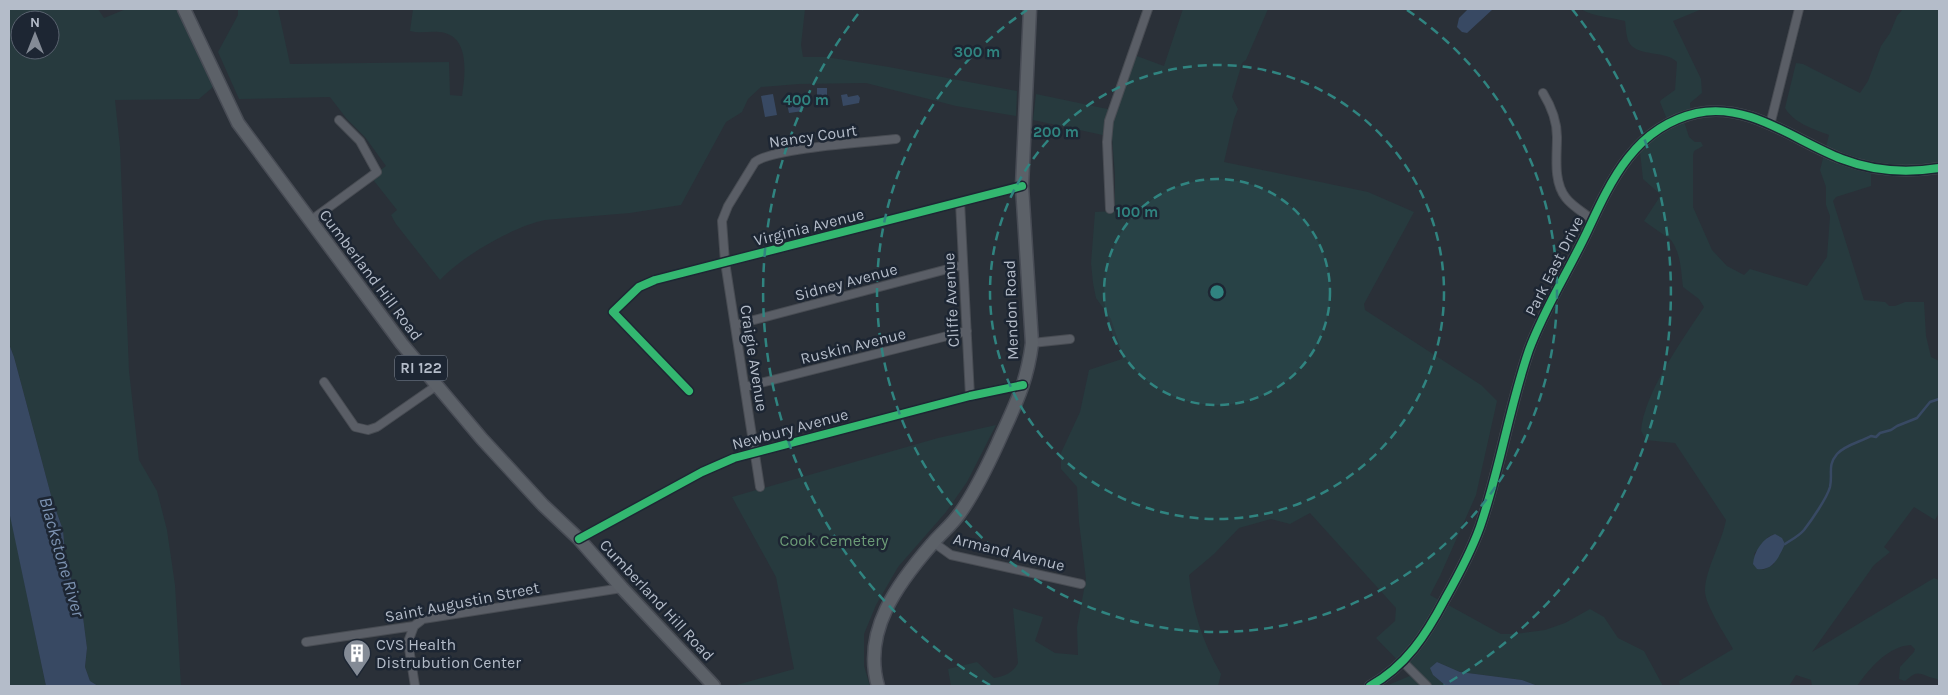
<svg xmlns="http://www.w3.org/2000/svg" width="1948" height="695" font-family="Karla,sans-serif">
<style>
.green{fill:#273a3e;fill-rule:evenodd}
.water{fill:#384963}
.lines{fill:none;stroke-linecap:round;stroke-linejoin:round}
.stream{stroke:#384963;stroke-width:2.5}
.minor-casing{stroke:#484c53;stroke-width:10}
.tertiary-casing{stroke:#484c53;stroke-width:12}
.primary-casing{stroke:#484c55;stroke-width:15}
.minor{stroke:#5a5e66;stroke-width:8}
.tertiary{stroke:#5a5e66;stroke-width:10}
.primary{stroke:#5c6168;stroke-width:12}
.cycleway-casing{stroke:#1d2633;stroke-width:11}
.cycleway{stroke:#33b770;stroke-width:8}
.ring{fill:none;stroke:#308480;stroke-width:2.5;stroke-dasharray:9 6}
.labels{text-anchor:middle;dominant-baseline:central;stroke-width:5;stroke-linejoin:round;paint-order:stroke}
.shield{fill:#1d2633;stroke:#878f9c;stroke-width:1}
.shield-label{font-size:15px;font-weight:bold;fill:#b4bcc9}
.street-label{font-size:16px;fill:#b4bcc9;stroke:#1d2633}
.park-label{font-size:16px;fill:#6b9a76;stroke:#1d2633}
.poi-label{font-size:16px;fill:#b4bcc9;stroke:#1d2633;text-anchor:start}
.water-label{font-size:18px;font-style:italic;fill:#7c92b1;stroke:#1d2633}
.centre{fill:#308480;stroke:#1d2633;stroke-width:2.5}
.ring-label{font-size:15px;text-anchor:middle;font-weight:bold;fill:#308480;stroke:#1d2633;stroke-width:5;stroke-linejoin:round;paint-order:stroke}
</style>
<rect width="100%" height="100%" fill="#2a3038"/>
<path class="green" d="M 9,9 L 98,9 L 104,18 L 126,9 L 184,9 L 213,87 L 199,99 L 115,100 L 120,147 L 129,371 L 139,460 L 157,491 L 167,530 L 175,585 L 181,686 L 98,686 L 90,681 L 85,667 L 87,648 L 83,617 L 72,596 L 71,576 L 65,553 L 63,530 L 52,499 L 14,357 L 9,344 ZM 20,20 L 50,20 L 50,50 L 20,50 Z
M 238,9 L 278,9 L 290,64 L 449,62 L 450,95 L 462,96 C 465,76 470,40 445,33 C 433,30 421,34 410,31 L 413,9 L 805,9 L 801,45 L 803,57 L 826,57 L 889,67 L 1017,91 L 1016,116 L 956,106 L 866,83 L 799,84 L 761,87 L 748,99 L 742,112 L 726,122 L 681,205 L 630,213 L 545,220 C 514,226 461,257 440,280 L 396,224 L 391,215 L 397,210 L 371,177 L 386,166 L 365,137 L 346,118 L 330,97 L 239,99 L 218,52 L 238,15 Z
M 1183,9 L 1268,9 L 1246,60 L 1242,63 L 1232,97 L 1238,109 L 1234,119 L 1224,162 L 1368,192 L 1414,212 L 1364,304 L 1365,310 L 1481,385 L 1497,401 L 1476,495 L 1440,576 L 1430,595 L 1501,634 L 1515,634 L 1545,630 L 1565,623 L 1590,609 L 1604,617 L 1618,638 L 1644,651 L 1663,686 L 1538,686 L 1522,680 L 1460,672 L 1437,662 L 1433,675 L 1446,686 L 1386,686 L 1412,675 L 1376,638 L 1395,621 L 1396,608 L 1310,513 L 1290,524 L 1271,519 L 1239,528 L 1214,554 L 1189,575 C 1192,610 1203,643 1221,674 L 1218,686 L 951,686 L 948,669 L 977,662 L 994,678 C 1005,676 1013,673 1018,663 L 1013,608 L 1043,617 L 1035,641 L 1055,653 L 1078,655 L 1077,627 L 1086,579 L 1079,522 L 1077,487 L 1061,469 L 1061,453 L 1080,412 L 1089,370 L 1122,359 L 1122,352 L 1111,319 L 1096,298 L 1093,283 L 1091,263 L 1095,212 L 1115,211 L 1115,175 L 1112,137 L 1033,120 L 1036,94 L 1117,111 L 1134,55 L 1164,66 Z
M 1581,9 L 1702,9 L 1673,21 L 1701,79 L 1702,93 L 1690,103 L 1691,114 L 1684,121 L 1689,137 L 1695,142 L 1701,142 L 1703,146 L 1694,151 L 1693,155 L 1693,207 L 1712,250 L 1727,266 L 1744,275 L 1750,269 L 1807,286 L 1827,257 L 1830,216 L 1826,205 L 1826,187 L 1820,170 L 1829,135 C 1813,129 1794,123 1785,108 L 1796,63 L 1803,64 L 1860,93 L 1868,81 L 1881,46 L 1890,33 L 1897,16 L 1902,10 L 1939,9 L 1939,167 L 1871,172 L 1871,186 L 1836,197 L 1833,201 L 1864,300 L 1885,302 L 1889,306 L 1895,306 L 1905,302 L 1924,302 L 1926,336 L 1931,357 L 1939,361 L 1939,513 L 1935,520 L 1914,507 L 1884,547 L 1890,552 L 1874,565 L 1812,652 L 1934,578 L 1939,580 L 1939,680 C 1935,678 1931,678 1927,676 C 1914,671 1915,674 1905,681 L 1899,679 L 1900,667 L 1914,652 L 1915,649 L 1911,645 C 1888,646 1869,669 1857,686 L 1812,686 L 1811,680 L 1796,675 L 1789,686 L 1680,686 L 1679,681 L 1733,649 C 1726,636 1705,605 1705,591 C 1705,570 1722,542 1726,520 L 1675,443 L 1646,440 L 1641,431 C 1644,393 1683,339 1704,307 L 1699,299 L 1683,287 C 1681,271 1681,254 1671,240 L 1644,221 L 1661,195 L 1643,179 L 1639,143 L 1668,122 L 1660,102 L 1661,100 L 1675,90 L 1677,62 C 1665,50 1640,57 1630,44 C 1626,39 1626,27 1625,21 C 1610,17 1594,17 1581,9 ZM 1775,534 L 1774,564 L 1763,570 L 1754,554 L 1768,537 Z
M 996,425 L 967,482 L 946,512 L 898,567 L 876,605 L 864,634 L 864,666 L 870,686 L 733,686 L 794,669 L 776,577 L 732,497 L 938,438 Z
M 9,511 L 11,518 L 46,686 L 9,686 Z"/>
<path class="water" d="M 1468,9 L 1493,9 L 1467,33 L 1462,32 L 1457,27 L 1459,18 Z
M 817,88 L 827,88 L 827,105 L 817,106 Z
M 773,94 L 777,115 L 765,117 L 761,96 Z
M 847,94 L 848,97 L 858,95 L 860,98 L 859,103 L 843,106 L 841,95 Z
M 801,102 L 803,111 L 789,113 L 787,104 Z
M 9,344 L 14,357 L 52,499 L 63,530 L 65,553 L 71,576 L 72,596 L 83,617 L 87,648 L 85,667 L 90,681 L 98,686 L 46,686 L 9,511 Z
M 1775,534 L 1782,538 L 1785,544 C 1779,556 1774,571 1757,569 L 1753,564 C 1754,551 1763,538 1775,534 Z
M 1437,662 L 1460,672 L 1522,680 L 1538,686 L 1446,686 L 1433,675 L 1430,668 Z"/>
<g class="lines">
<path class="stream" d="M 1785,544 C 1791,540 1799,536 1804,530 C 1811,521 1827,498 1830,487 C 1833,473 1827,466 1837,454 C 1845,445 1860,442 1871,436 L 1876,437 L 1880,433 L 1891,430 L 1897,426 L 1917,418 L 1930,402 L 1939,399"/>
<g class="minor-casing">
<path id="minor" d="M 1543,93 C 1551,106 1557,122 1557,137 C 1557,156 1553,182 1566,198 C 1572,206 1584,213 1593,220
M 1770,125 L 1799,9
M 960,202 L 970,396
M 1110,209 L 1107,142 L 1109,121 L 1148,9
M 310,221 L 377,172 L 360,141 L 339,120
M 735,325 L 963,265
M 1032,343 L 1070,339
M 324,382 L 355,427 L 368,430 L 377,427 L 436,386
M 745,387 L 967,331
M 689,391 L 613,312 L 639,287 L 655,280 L 1022,186
M 760,487 L 725,262 L 722,221 L 728,206 L 755,162 C 772,148 869,142 896,139
M 579,539 L 702,472 L 734,458 L 970,396 L 1023,385
M 933,542 L 951,555 L 1081,584
M 414,626 L 408,642 L 415,686
M 306,642 L 414,626 L 423,619 L 622,588
M 1403,662 L 1427,686"/>
</g>
<g class="tertiary-casing">
<path id="tertiary" d="M 1370,686 C 1406,666 1426,635 1445,599 C 1458,576 1471,552 1480,527 C 1500,469 1509,408 1529,350 C 1544,309 1568,272 1587,232 C 1611,180 1635,127 1697,113 C 1750,102 1795,141 1842,159 C 1873,171 1907,173 1939,168"/>
</g>
<g class="primary-casing">
<path id="primary" d="M 184,9 L 238,123 L 402,344 L 482,439 L 543,505 L 579,539 L 622,588 L 714,686
M 878,686 C 862,631 898,583 932,544 C 941,533 952,525 960,513 C 975,492 987,467 998,443 C 1014,407 1027,384 1032,343 L 1022,186 L 1030,9"/>
</g>
<use href="#minor" class="minor"/>
<use href="#tertiary" class="tertiary"/>
<use href="#primary" class="primary"/>
<g class="cycleway-casing">
<path id="cycleway" d="M 689,391 L 613,312 L 639,287 L 655,280 L 1022,186
M 579,539 L 702,472 L 734,458 L 970,396 L 1023,385
M 1370,686 C 1406,666 1426,635 1445,599 C 1458,576 1471,552 1480,527 C 1500,469 1509,408 1529,350 C 1544,309 1568,272 1587,232 C 1611,180 1635,127 1697,113 C 1750,102 1795,141 1842,159 C 1873,171 1907,173 1939,168"/>
</g>
<use href="#cycleway" class="cycleway"/>
</g>
<circle cx="1217" cy="292" r="113" fill="#308480" fill-opacity=".12"/>
<g class="ring">
<circle cx="1217" cy="292" r="113"/>
<circle cx="1217" cy="292" r="227"/>
<path d="M1407 10A340 340 0 1 1 1027 10"/>
<path d="M990 685A454 454 0 0 1 862 9M1572 9A454 454 0 0 1 1444 685"/>
</g>
<defs>
<g id="building-pin" transform="scale(1.4375)"><path d="M0 17L-7.5 6A9.5 9.5 0 1 1 7.5 6Z" fill="#848b96" stroke="#1d2633"/><path d="M-4-6H4V6H1V3H-1V6H-4ZM-2.5-4.3h1.7v1.8h-1.7ZM.8-4.3h1.7v1.8H.8ZM-2.5-1h1.7V.8h-1.7ZM.8-1h1.7V.8H.8Z" fill="#fff"/></g>
</defs>
<g fill-rule="evenodd">
<use href="#building-pin" x="357" y="653"/>
</g>
<g class="labels">
<rect class="shield" x="395" y="355.5" width="52" height="25" rx="4"/>
<g class="shield-label">
<text x="421" y="368">RI 122</text>
</g>
<g class="street-label">
<text transform="translate(813 136) rotate(-8)">Nancy Court</text>
<text transform="translate(809 227) rotate(-14)">Virginia Avenue</text>
<text transform="translate(1554 266) rotate(-63)">Park East Drive</text>
<text transform="translate(371 275) rotate(53)">Cumberland Hill Road</text>
<text transform="translate(846 282) rotate(-15)">Sidney Avenue</text>
<text transform="translate(951 300) rotate(-93)">Cliffe Avenue</text>
<text transform="translate(1011 310) rotate(-92)">Mendon Road</text>
<text transform="translate(853 346) rotate(-14)">Ruskin Avenue</text>
<text transform="translate(754 358) rotate(81)">Craigie Avenue</text>
<text transform="translate(790 429) rotate(-15)">Newbury Avenue</text>
<text transform="translate(1009 552) rotate(14)">Armand Avenue</text>
<text transform="translate(657 600) rotate(47)">Cumberland Hill Road</text>
<text transform="translate(462 602) rotate(-11)">Saint Augustin Street</text>
</g>
<g class="park-label">
<text x="834" y="540">Cook Cemetery</text>
</g>
<g class="poi-label">
<text x="376" y="644">CVS Health<tspan x="376" dy="18">Distrubution Center</tspan></text>
</g>
<g class="water-label">
<text transform="translate(62 557) rotate(74)">Blackstone River</text>
</g>
</g>
<circle cx="1217" cy="292" r="8" class="centre"/>
<g class="ring-label">
<text x="977" y="57">300 m</text>
<text x="806" y="105">400 m</text>
<text x="1056" y="137">200 m</text>
<text x="1137" y="217">100 m</text>
</g>
<rect width="1948" height="695" fill="none" stroke="#b4bcc9" stroke-width="20"/>
<g transform="translate(35 35)"><circle r="24" fill="#1d2633" stroke="#59626f"/>
<path d="M0-4L9 19L0 12L-9 19Z" fill="#848b96"/>
<text y="-8" font-size="14" font-weight="bold" text-anchor="middle" fill="#b4bcc9">N</text>
</g>
</svg>
